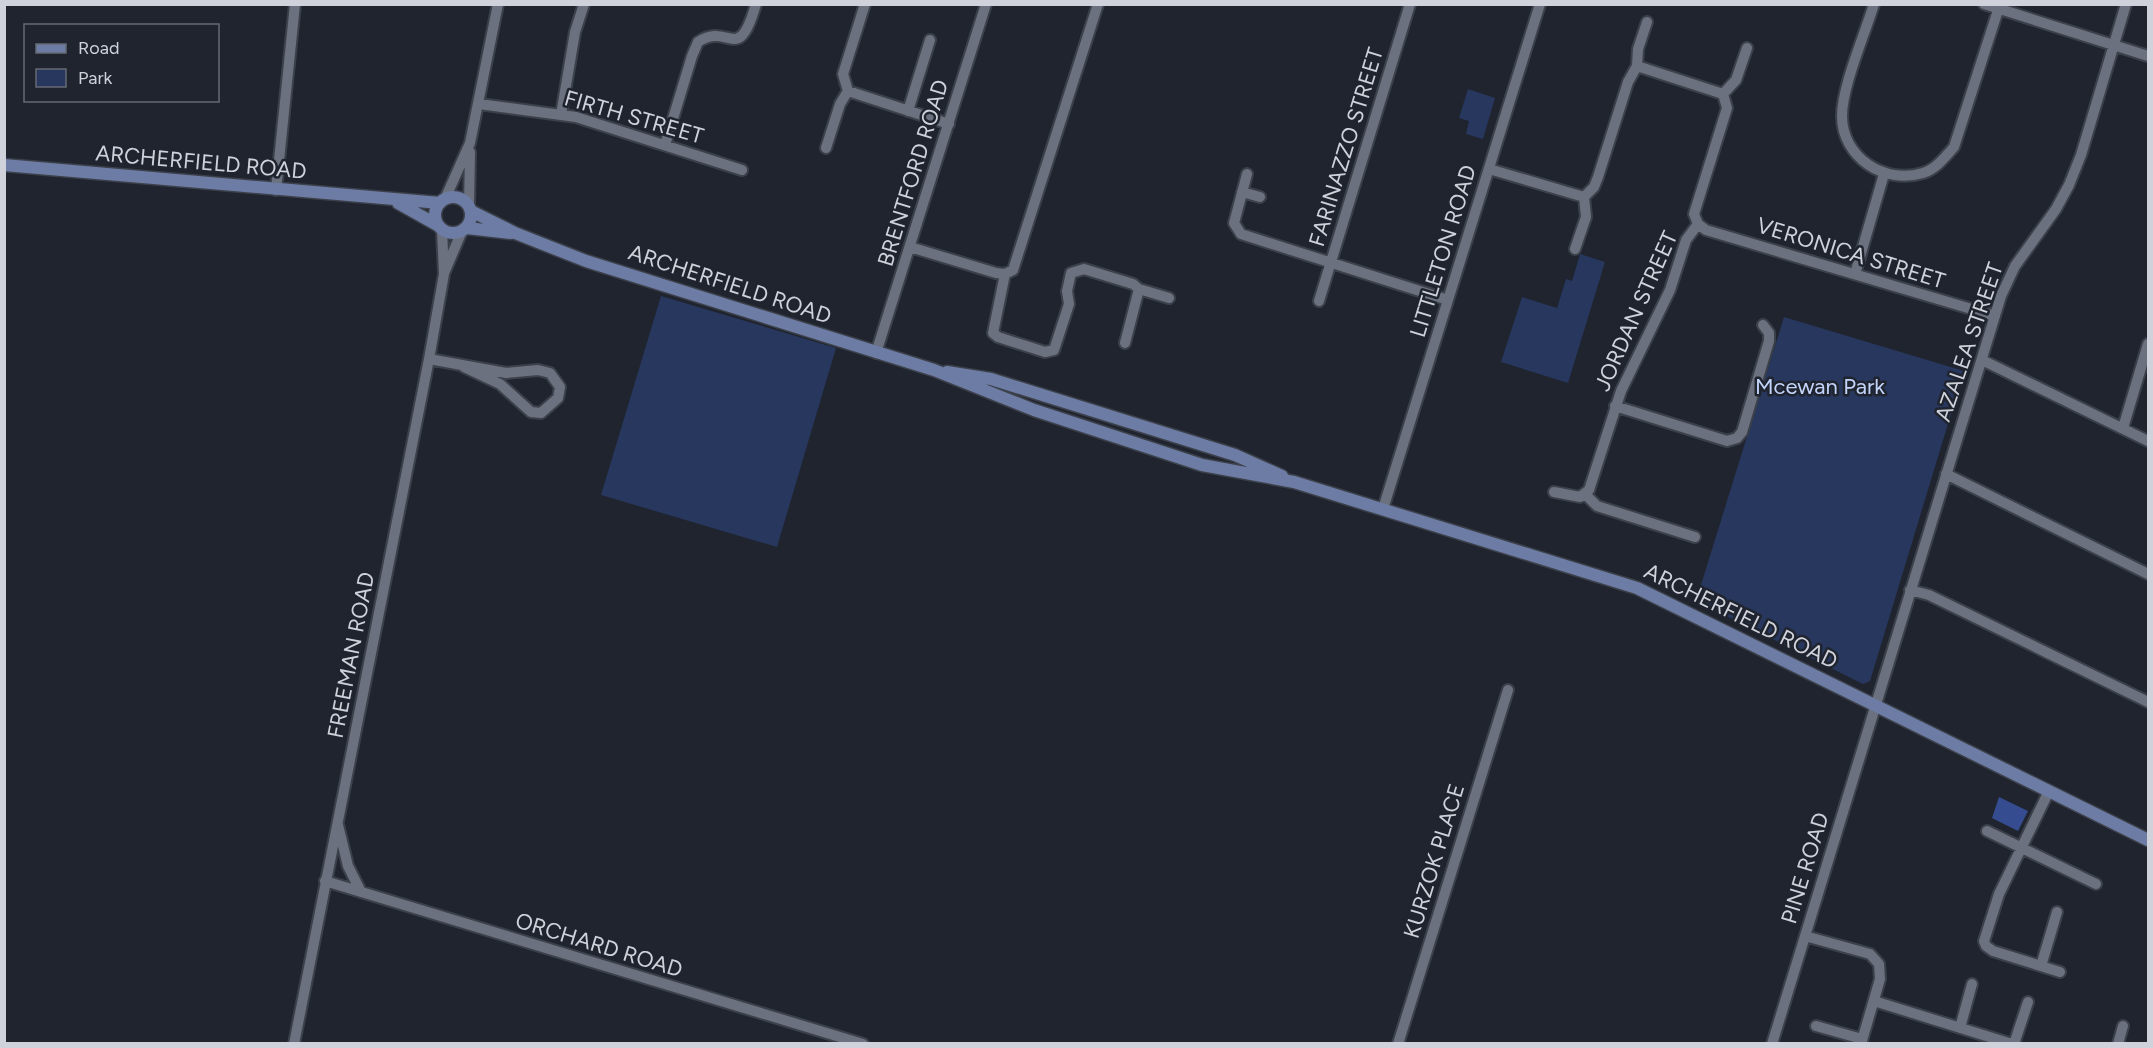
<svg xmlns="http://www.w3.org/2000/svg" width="2153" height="1048" font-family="Figtree,sans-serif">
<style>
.green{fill:#28375d}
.water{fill:#354d90}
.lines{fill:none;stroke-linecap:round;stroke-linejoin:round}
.minor-casing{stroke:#3c404a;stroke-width:14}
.major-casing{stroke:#3c404a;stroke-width:15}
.minor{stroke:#6b717e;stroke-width:10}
.major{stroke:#6c7ca4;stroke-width:12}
.labels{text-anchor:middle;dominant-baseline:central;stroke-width:5;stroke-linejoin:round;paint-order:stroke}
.street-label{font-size:22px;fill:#cfd2da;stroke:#1f242f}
.park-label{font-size:22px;fill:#c3d4fb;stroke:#1f242f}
</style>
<rect width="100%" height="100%" fill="#1f242f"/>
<path class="green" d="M 1468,89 L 1495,98 L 1483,139 L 1466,134 L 1469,121 L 1459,118 Z
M 1580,254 L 1605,262 L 1568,383 L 1501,362 L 1522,297 L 1557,308 L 1566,279 L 1572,281 Z
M 661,296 L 836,348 L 777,547 L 601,495 Z
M 1784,317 L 1964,371 L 1870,681 L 1863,684 L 1696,601 Z"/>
<path class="water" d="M 1999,797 L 2028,811 L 2018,831 L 1992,818 Z"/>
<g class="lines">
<g class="minor-casing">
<path id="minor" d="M 865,4 L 843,74 L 848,91 L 949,124
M 1874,4 C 1865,34 1842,86 1842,116 C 1842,157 1884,185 1923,173 C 1936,169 1945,157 1954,147 L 2000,4
M 1984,4 L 2148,56
M 1637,66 L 1723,94
M 479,104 L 576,117 L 742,170
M 908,111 L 930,40
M 561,115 L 575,32 L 584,4
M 665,145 L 692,56 L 698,42 C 729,21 738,67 756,4
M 826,148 L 840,104 L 848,91
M 1489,169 L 1584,197
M 1247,174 L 1234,223 L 1241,234 L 1448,300
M 276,190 L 295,4
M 1242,192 L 1260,197
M 445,199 L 470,143 L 498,4
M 469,206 L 470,152
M 1698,224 L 1706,230 L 1995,316
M 910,247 L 996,273 L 1005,274 L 1013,270 L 1098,4
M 1575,249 L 1586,217 L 1584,197 L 1594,187 L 1598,177 L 1628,82 L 1637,66 L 1638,49 L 1647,22
M 445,271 L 462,231
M 1005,274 L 994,328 L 993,333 L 998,337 L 1045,352 L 1054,350 L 1069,304 L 1067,291 L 1071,273 L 1084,269 L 1133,284 L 1139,289 L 1125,343
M 1855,274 L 1884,174
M 1139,289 L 1169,298
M 1319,301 L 1410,4
M 876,353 L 986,4
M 429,359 L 506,373 L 538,370 L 550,373 L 560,387 L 558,398 L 541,413 L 531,412 L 500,384 L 464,367
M 1982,360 L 2148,441
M 1615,406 L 1727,441 L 1737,438 L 1742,432 L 1769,341 L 1769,333 L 1763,325
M 2123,428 L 2148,344
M 1946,474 L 2148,574
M 1554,492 L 1580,497 L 1589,490 L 1621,391 L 1670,290 L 1686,240 L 1698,224 L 1694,214 L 1727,108 L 1723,94 L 1736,80 L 1747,48
M 1586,495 L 1597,506 L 1695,537
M 1383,509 L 1540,4
M 1910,590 L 1929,595 L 2148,702
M 2049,791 L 1999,894 L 1984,941 L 1986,946 L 1993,951 L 2060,972
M 338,825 L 348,866 L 361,892
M 1987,831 L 2096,884
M 325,881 L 863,1044
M 1805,936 L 1870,954 L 1879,964 L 1880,979 L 1861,1044
M 2041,966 L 2057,912
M 1874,1001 L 2012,1044
M 1816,1026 L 1862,1039
M 1960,1028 L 1972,984
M 294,1044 L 429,359 L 444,274 L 442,230
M 1398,1044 L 1508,690
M 1772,1044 L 2001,296 L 2015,266 L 2056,209 L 2069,185 L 2081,155 L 2126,4
M 2014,1044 L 2028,1002
M 2118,1044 L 2123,1026"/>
</g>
<g class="major-casing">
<path id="major" d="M 4,165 L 440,203
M435 215a18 18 0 1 1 36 0a18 18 0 1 1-36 0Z
M 398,203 L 439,226
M 471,211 L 515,233 L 586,261 L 934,370 L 1034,410 L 1202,465 L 1294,482 L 1637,588 L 2148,840
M 467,228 L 511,233
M 947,372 L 991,379 L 1235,455 L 1282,476"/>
</g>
<use href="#minor" class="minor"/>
<use href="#major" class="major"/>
</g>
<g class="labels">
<g class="street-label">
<text transform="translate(634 117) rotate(16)">FIRTH STREET</text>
<text transform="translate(1346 147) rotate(-73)">FARINAZZO STREET</text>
<text transform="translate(201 162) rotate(5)">ARCHERFIELD ROAD</text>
<text transform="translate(913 173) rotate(-73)">BRENTFORD ROAD</text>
<text transform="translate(1443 251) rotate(-73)">LITTLETON ROAD</text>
<text transform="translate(1851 253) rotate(17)">VERONICA STREET</text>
<text transform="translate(730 284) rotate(18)">ARCHERFIELD ROAD</text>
<text transform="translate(1636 311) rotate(-66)">JORDAN STREET</text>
<text transform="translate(1969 342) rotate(-71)">AZALEA STREET</text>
<text transform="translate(1741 616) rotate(26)">ARCHERFIELD ROAD</text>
<text transform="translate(351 655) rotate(-79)">FREEMAN ROAD</text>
<text transform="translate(1434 861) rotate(-73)">KURZOK PLACE</text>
<text transform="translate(1805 868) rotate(-73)">PINE ROAD</text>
<text transform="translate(599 945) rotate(17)">ORCHARD ROAD</text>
</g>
<g class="park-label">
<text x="1820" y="386">Mcewan Park</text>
</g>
</g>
<rect width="2153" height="1048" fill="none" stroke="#cfd2da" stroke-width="12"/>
<rect x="24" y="24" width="195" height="78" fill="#1f242f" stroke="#656a73" stroke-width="1.5"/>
<rect x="36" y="44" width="30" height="9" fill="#6c7ca4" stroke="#656a73" stroke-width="1.5"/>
<text x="78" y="54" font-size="18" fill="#cfd2da">Road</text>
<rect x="36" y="69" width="30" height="18" fill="#28375d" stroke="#656a73" stroke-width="1.5"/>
<text x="78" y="84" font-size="18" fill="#cfd2da">Park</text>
</svg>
